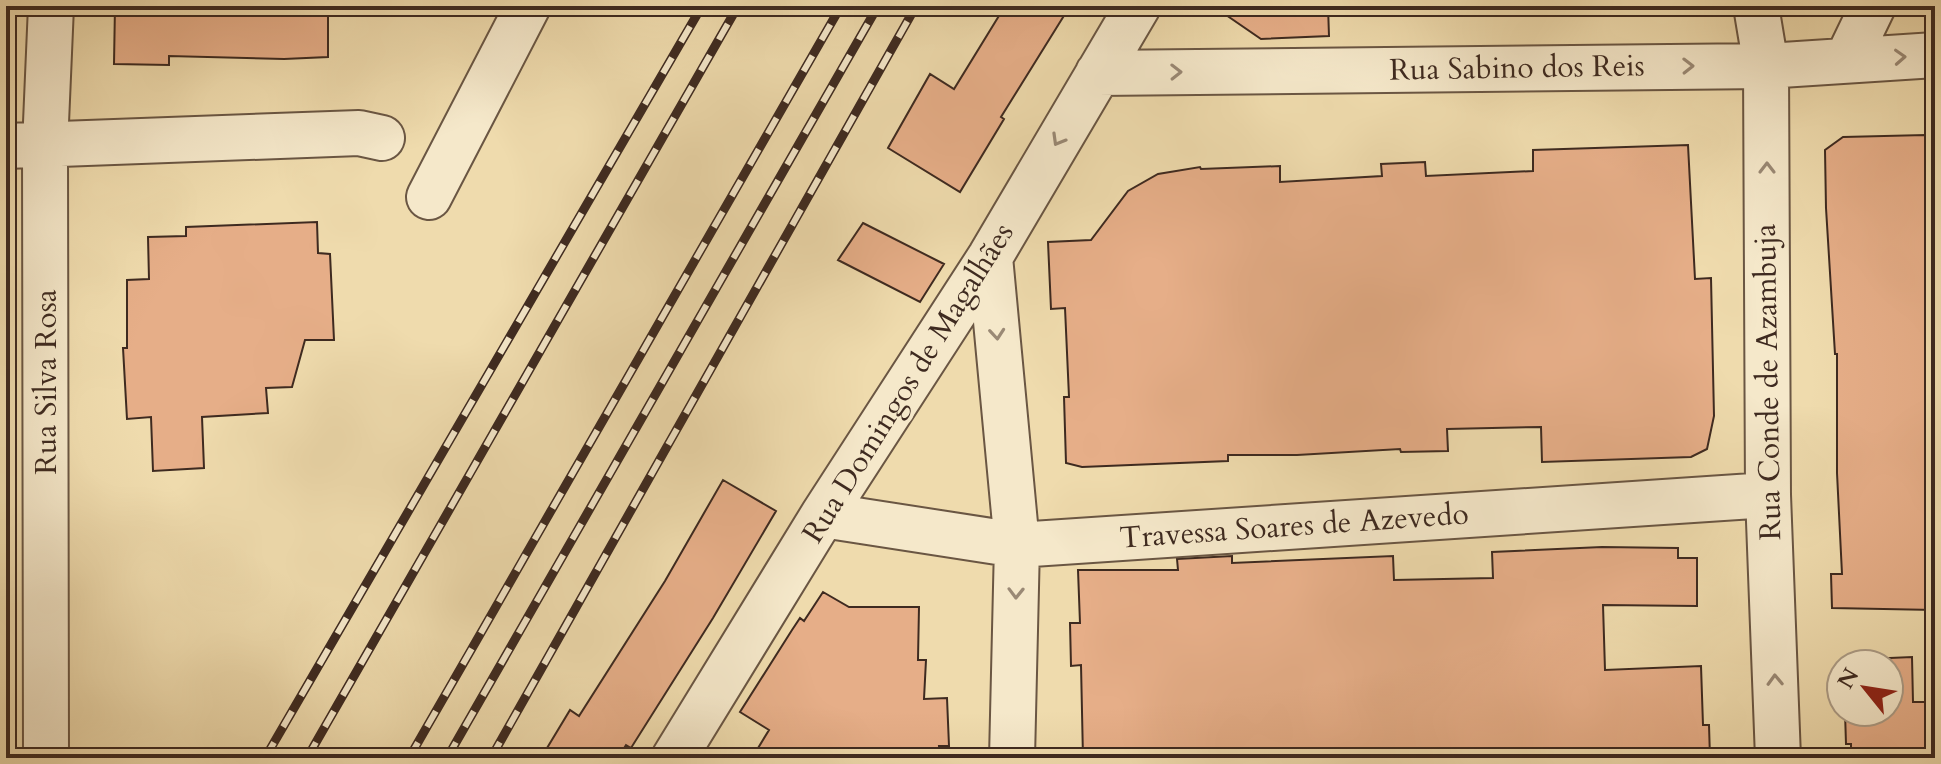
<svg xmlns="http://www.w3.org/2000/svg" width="1941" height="764" font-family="Cardo,serif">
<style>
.building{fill:#e6ae88;stroke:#3e2a20;stroke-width:2}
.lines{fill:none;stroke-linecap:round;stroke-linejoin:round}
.minor-casing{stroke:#6a5643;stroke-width:48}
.minor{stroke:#f5e8ca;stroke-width:44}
.rail-casing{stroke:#3e2a20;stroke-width:9}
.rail{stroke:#f5e8ca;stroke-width:6;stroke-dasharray:18;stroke-linecap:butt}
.oneway{stroke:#9a8975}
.labels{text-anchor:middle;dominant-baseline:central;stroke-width:7;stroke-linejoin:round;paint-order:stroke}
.street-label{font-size:30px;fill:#3e2a20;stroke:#f5e8ca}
</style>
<rect width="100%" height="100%" fill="#efdbad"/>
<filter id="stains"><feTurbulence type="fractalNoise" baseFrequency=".0025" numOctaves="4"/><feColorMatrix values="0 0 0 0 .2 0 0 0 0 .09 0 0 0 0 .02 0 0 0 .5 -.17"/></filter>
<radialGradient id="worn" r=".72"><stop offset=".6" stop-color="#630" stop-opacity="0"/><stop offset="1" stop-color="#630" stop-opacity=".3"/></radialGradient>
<path class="building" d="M 115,6 L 328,6 L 328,57 L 284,59 L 169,56 L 169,65 L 114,64 Z
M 1005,6 L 1070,6 L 1001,117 L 1004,119 L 960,192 L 888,148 L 930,74 L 954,89 Z
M 1213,6 L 1328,6 L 1329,36 L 1261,39 Z
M 1925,135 L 1925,141 L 1935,141 L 1935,610 L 1832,608 L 1831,574 L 1842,574 L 1837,473 L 1837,354 L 1835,354 L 1826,208 L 1825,150 L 1843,137 Z
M 1688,145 L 1695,279 L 1711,278 L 1714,416 L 1707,449 L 1691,457 L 1542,462 L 1541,427 L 1447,429 L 1448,451 L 1401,452 L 1400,449 L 1297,455 L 1228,455 L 1228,461 L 1082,467 L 1066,463 L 1064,397 L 1069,397 L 1065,308 L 1051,309 L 1048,242 L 1091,240 L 1128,191 L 1158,174 L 1200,167 L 1201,169 L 1280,166 L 1280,182 L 1382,176 L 1381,164 L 1425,162 L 1426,176 L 1533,171 L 1533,150 Z
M 317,222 L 318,253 L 330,254 L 334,340 L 305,340 L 292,387 L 266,388 L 268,413 L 202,417 L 204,468 L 153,471 L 151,417 L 127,419 L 123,348 L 127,348 L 127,280 L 149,279 L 148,237 L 186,236 L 186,227 Z
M 863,223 L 944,264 L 920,302 L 838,260 Z
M 723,480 L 776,511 L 713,618 L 631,748 L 626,745 L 618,758 L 541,758 L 570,710 L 579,716 L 665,581 Z
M 1602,547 L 1678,548 L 1678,558 L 1697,558 L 1697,606 L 1603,605 L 1605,670 L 1701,666 L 1703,725 L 1709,725 L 1710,758 L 1083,758 L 1081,665 L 1071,666 L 1070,623 L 1080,623 L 1078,570 L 1178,570 L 1177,559 L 1232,556 L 1232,563 L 1393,556 L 1394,580 L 1493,578 L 1492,552 Z
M 823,592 L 849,607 L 919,607 L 918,660 L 926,660 L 924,699 L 947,698 L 949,746 L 939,746 L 940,758 L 752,758 L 769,730 L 740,712 L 792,630 L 800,618 L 804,621 Z
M 1912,657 L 1913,702 L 1928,702 L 1927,758 L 1851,758 L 1851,744 L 1846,744 L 1845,712 L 1889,712 L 1889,664 L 1844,664 L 1844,660 Z"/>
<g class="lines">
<g class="minor-casing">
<path id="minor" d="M 1756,6 L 1766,66 L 1768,495 L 1778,758
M 1847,60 L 1873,6
M 1098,73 L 1766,66 L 1935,55
M 6,146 L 359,133 L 382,138
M 429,197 L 528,6
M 990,257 L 1017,545 L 1012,758
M 823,515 L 1017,545 L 1768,495
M 46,758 L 45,146 L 51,6
M 674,758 L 823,515 L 990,257 L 1138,6"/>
</g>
<use href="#minor" class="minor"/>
<g class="rail-casing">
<path id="rail" d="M 265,758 L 702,6
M 307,758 L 738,6
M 409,758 L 841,6
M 447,758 L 878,6
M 491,758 L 916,6"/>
</g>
<use href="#rail" class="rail"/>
</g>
<defs><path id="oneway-chevron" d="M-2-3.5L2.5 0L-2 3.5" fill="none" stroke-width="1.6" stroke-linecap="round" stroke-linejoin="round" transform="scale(2)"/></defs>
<g class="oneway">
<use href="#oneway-chevron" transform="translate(1900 57) rotate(-3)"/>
<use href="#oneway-chevron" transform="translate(1688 66) rotate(-1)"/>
<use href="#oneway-chevron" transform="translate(1176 72) rotate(-1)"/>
<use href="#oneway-chevron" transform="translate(1058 140) rotate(120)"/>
<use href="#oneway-chevron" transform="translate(1767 168) rotate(-90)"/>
<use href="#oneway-chevron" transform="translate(997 334) rotate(85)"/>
<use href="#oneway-chevron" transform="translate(1016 593) rotate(91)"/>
<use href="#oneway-chevron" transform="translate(1775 680) rotate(-92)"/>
</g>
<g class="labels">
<g class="street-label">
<text transform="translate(1517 68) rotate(-1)">Rua Sabino dos Reis</text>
<text transform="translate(46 382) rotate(-90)">Rua Silva Rosa</text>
<text transform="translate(1768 382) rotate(-91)">Rua Conde de Azambuja</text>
<text transform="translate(908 383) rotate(-58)">Rua Domingos de Magalhães</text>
<text transform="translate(1294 526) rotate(-4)">Travessa Soares de Azevedo</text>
</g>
</g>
<rect width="1941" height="764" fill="none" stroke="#efdbad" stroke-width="32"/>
<rect x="8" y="8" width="1925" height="748" fill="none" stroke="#3e2a20" stroke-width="4"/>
<rect x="16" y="16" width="1909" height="732" fill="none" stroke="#3e2a20" stroke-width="2"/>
<g transform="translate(1865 688) rotate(300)"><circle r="38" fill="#f5e8ca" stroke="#ac9c86" stroke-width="2"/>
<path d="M0-6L14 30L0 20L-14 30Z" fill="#8f2418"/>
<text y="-12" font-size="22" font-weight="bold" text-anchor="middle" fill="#3e2a20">N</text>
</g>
<rect width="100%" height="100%" filter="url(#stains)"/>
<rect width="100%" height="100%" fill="url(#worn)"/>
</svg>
